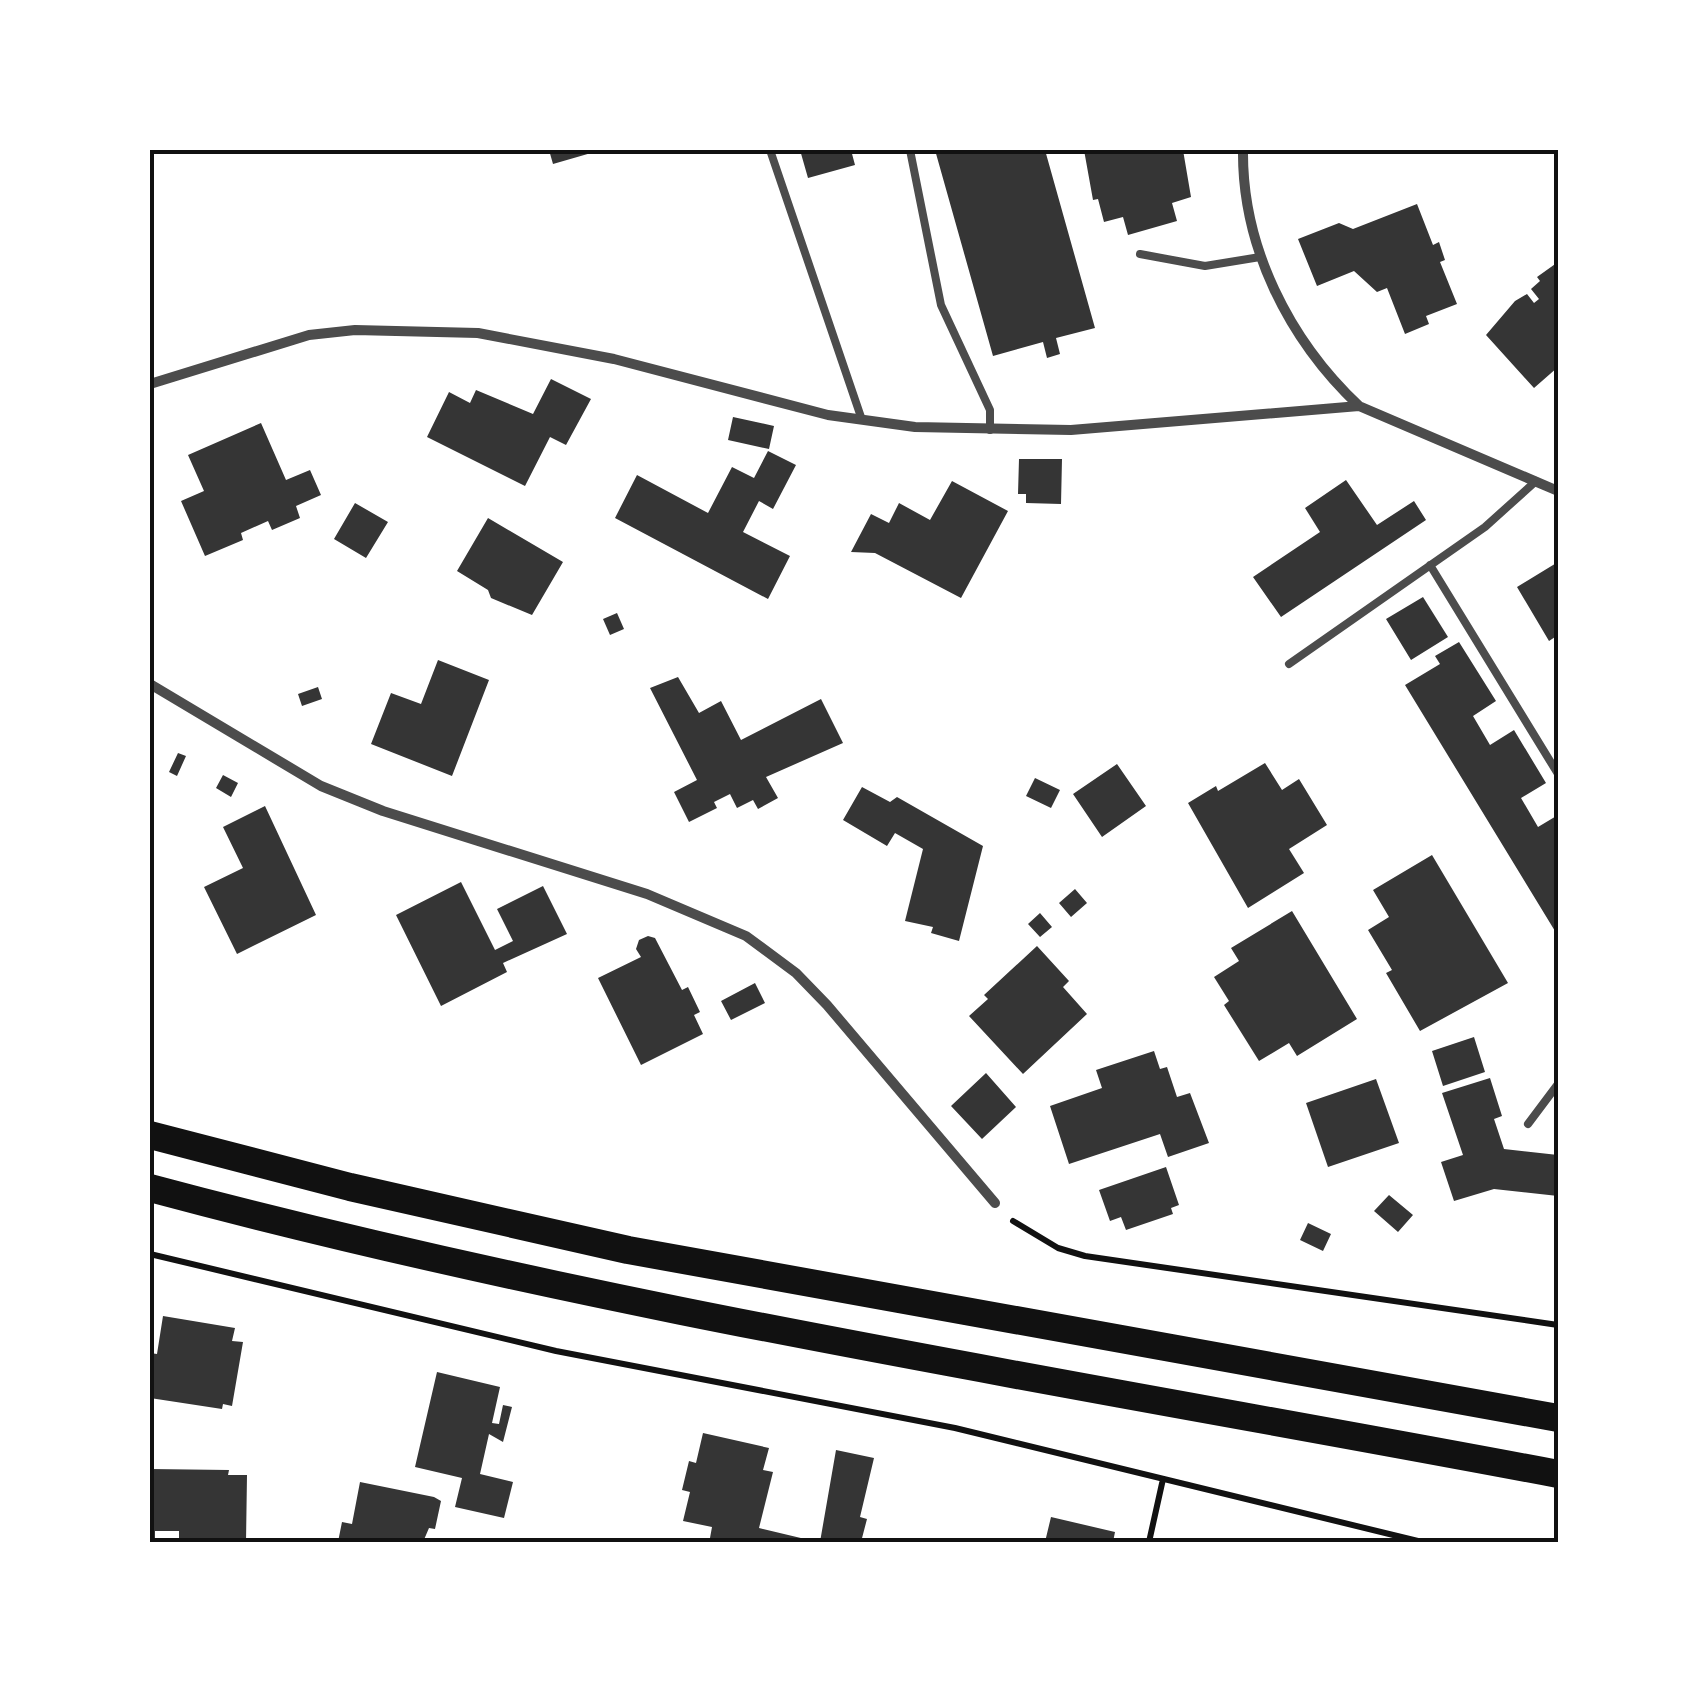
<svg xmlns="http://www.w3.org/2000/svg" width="1708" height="1692" font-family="'Fira Sans',sans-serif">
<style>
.building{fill:#353535}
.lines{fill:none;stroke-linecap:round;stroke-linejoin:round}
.path{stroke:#111;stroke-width:6}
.service{stroke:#4c4c4c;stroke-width:8}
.minor{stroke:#4c4c4c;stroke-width:10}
.trunk{stroke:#111;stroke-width:28}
.neatline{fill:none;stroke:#111;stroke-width:4}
</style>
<rect width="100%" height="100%" fill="#fff"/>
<path class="building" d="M 549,150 L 598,150 L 598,151 L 553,164 Z
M 800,150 L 851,150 L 855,165 L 808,178 Z
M 935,150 L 1045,150 L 1095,328 L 1056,338 L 1060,354 L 1047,358 L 1043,342 L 993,356 Z
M 1084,150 L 1183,150 L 1191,197 L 1172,203 L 1177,221 L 1128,235 L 1123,217 L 1104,222 L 1098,199 L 1093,200 Z
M 1417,204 L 1433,245 L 1439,242 L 1445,260 L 1440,262 L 1457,304 L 1426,316 L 1429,324 L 1405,334 L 1387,288 L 1377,292 L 1354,271 L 1317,286 L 1298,239 L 1339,223 L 1353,229 Z
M 1558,262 L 1558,367 L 1534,388 L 1486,335 L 1515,301 L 1527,294 L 1534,303 L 1539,299 L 1531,289 L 1540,281 L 1537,277 Z
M 551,379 L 591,399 L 566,445 L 550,437 L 525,486 L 427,437 L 449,392 L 470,403 L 476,390 L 533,414 Z
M 733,417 L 774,426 L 769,449 L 728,440 Z
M 261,423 L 286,480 L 310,470 L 321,495 L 296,506 L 300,518 L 272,530 L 268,521 L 241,533 L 243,540 L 205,556 L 181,501 L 204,491 L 188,455 Z
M 768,451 L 796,465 L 773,509 L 759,501 L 743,532 L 790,556 L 768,599 L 615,518 L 637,475 L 708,513 L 732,467 L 754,478 Z
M 1019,459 L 1062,459 L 1061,504 L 1026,503 L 1026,494 L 1018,494 Z
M 1346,480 L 1377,525 L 1414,501 L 1426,520 L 1281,617 L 1253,577 L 1320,532 L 1305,508 Z
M 952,481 L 1008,511 L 961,598 L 875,553 L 851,552 L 871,514 L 889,523 L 899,503 L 930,520 Z
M 355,503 L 388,522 L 366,558 L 334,539 Z
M 488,518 L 563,562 L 532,615 L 491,598 L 488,590 L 457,571 Z
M 1558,562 L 1558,635 L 1549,641 L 1517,587 Z
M 1423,597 L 1448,637 L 1411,660 L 1386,619 Z
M 617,613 L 624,629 L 610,635 L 603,619 Z
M 1459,642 L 1496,701 L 1473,716 L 1490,745 L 1514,730 L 1546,783 L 1521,798 L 1538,827 L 1558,815 L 1558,936 L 1405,685 L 1440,664 L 1435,656 Z
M 438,660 L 489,680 L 452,776 L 371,744 L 391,693 L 421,704 Z
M 678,677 L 699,713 L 721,701 L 741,740 L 821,699 L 843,743 L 766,777 L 778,798 L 758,809 L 753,800 L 737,808 L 730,794 L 714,802 L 717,808 L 689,822 L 674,792 L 697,780 L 650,688 Z
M 318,687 L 322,699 L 302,706 L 298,694 Z
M 178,753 L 186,756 L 177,776 L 169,772 Z
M 1265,763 L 1282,790 L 1299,779 L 1327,825 L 1289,849 L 1304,873 L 1248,908 L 1188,803 L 1216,786 L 1218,791 Z
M 1117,764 L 1146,806 L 1102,837 L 1073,794 Z
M 223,775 L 238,783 L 231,797 L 216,788 Z
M 1035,778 L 1060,790 L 1051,808 L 1026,796 Z
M 862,787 L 890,802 L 897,797 L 983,846 L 959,941 L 931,933 L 933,927 L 905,921 L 923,849 L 895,833 L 887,846 L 843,820 Z
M 265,806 L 316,915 L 237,954 L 204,887 L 243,868 L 223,827 Z
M 1432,855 L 1508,983 L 1420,1031 L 1386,973 L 1392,970 L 1368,930 L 1389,917 L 1373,890 Z
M 461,882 L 495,950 L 513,941 L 497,909 L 543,886 L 567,934 L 503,963 L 507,972 L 441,1006 L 396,915 Z
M 1075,889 L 1087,903 L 1071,917 L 1059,903 Z
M 1292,911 L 1357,1019 L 1297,1056 L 1289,1043 L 1259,1061 L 1224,1005 L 1229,1001 L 1214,977 L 1239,961 L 1231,948 Z
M 1040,913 L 1052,927 L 1040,937 L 1028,924 Z
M 648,936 L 655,938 L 682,990 L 688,987 L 700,1012 L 694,1015 L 703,1034 L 641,1065 L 598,978 L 641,957 L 636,949 L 639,940 Z
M 1037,946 L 1069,981 L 1063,987 L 1087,1014 L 1023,1074 L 969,1016 L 988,999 L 984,995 Z
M 755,983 L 765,1003 L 731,1020 L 721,1001 Z
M 1474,1037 L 1485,1072 L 1443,1086 L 1432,1051 Z
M 1154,1051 L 1160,1069 L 1167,1067 L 1177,1097 L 1190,1093 L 1209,1143 L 1168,1157 L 1160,1134 L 1069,1164 L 1050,1106 L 1102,1088 L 1096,1070 Z
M 986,1073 L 1016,1107 L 982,1139 L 951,1106 Z
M 1490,1078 L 1502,1116 L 1494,1119 L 1504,1149 L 1558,1155 L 1558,1196 L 1494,1189 L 1454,1201 L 1441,1162 L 1463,1155 L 1442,1093 Z
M 1376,1079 L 1399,1143 L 1328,1167 L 1306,1103 Z
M 1166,1167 L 1179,1205 L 1171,1208 L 1173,1214 L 1126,1230 L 1121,1217 L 1110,1221 L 1099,1190 Z
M 1389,1195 L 1413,1215 L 1398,1232 L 1374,1211 Z
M 1308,1223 L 1331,1234 L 1323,1251 L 1300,1240 Z
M 163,1316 L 235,1328 L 232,1341 L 243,1342 L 232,1406 L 223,1404 L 222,1409 L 150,1398 L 150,1353 L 157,1354 Z
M 437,1372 L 500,1387 L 492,1423 L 499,1424 L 503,1405 L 512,1407 L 503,1442 L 489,1434 L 480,1474 L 513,1482 L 504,1518 L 455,1507 L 462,1478 L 415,1467 Z
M 703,1433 L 769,1448 L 763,1470 L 773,1472 L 759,1528 L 805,1539 L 805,1542 L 725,1542 L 710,1538 L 712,1527 L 683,1521 L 690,1492 L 682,1490 L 689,1461 L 696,1463 Z
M 836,1450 L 874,1458 L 860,1517 L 867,1519 L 861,1542 L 820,1542 Z
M 150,1469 L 229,1470 L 228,1475 L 247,1475 L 246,1542 L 179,1542 L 179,1531 L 155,1531 L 155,1542 L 150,1542 Z
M 360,1482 L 434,1497 L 441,1501 L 435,1529 L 429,1528 L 423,1542 L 338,1542 L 342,1522 L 352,1524 Z
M 1051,1517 L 1115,1532 L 1113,1542 L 1045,1542 Z"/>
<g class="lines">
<path class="path" d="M 1013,1221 L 1058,1248 L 1085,1256 L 1558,1325
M 150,1254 L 556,1351 L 955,1428 L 1422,1542
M 1149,1542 L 1163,1479"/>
<path class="service" d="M 770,150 L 862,420
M 910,150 L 941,305 L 990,410 L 990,430
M 1140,254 L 1205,266 L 1260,257
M 1430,565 L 1558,774
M 1289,664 L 1485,527 L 1536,481
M 1528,1124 L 1558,1084"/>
<path class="minor" d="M 1243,150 C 1242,247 1289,340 1359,406
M 150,384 L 309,335 L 355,330 L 478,333 L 614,359 L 828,415 L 915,427 L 1071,430 L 1359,406 L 1558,491
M 150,684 L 321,786 L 383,811 L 647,894 L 746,936 L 796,973 L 827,1005 L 995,1203"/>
<path class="trunk" d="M 150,1135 L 350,1187 L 628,1250 L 1558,1418
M 150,1188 C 612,1312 1088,1385 1558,1474"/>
</g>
<rect width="1708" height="1692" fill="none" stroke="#ffffff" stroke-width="305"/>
<rect x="152" y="152" width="1404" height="1388" class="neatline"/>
</svg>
